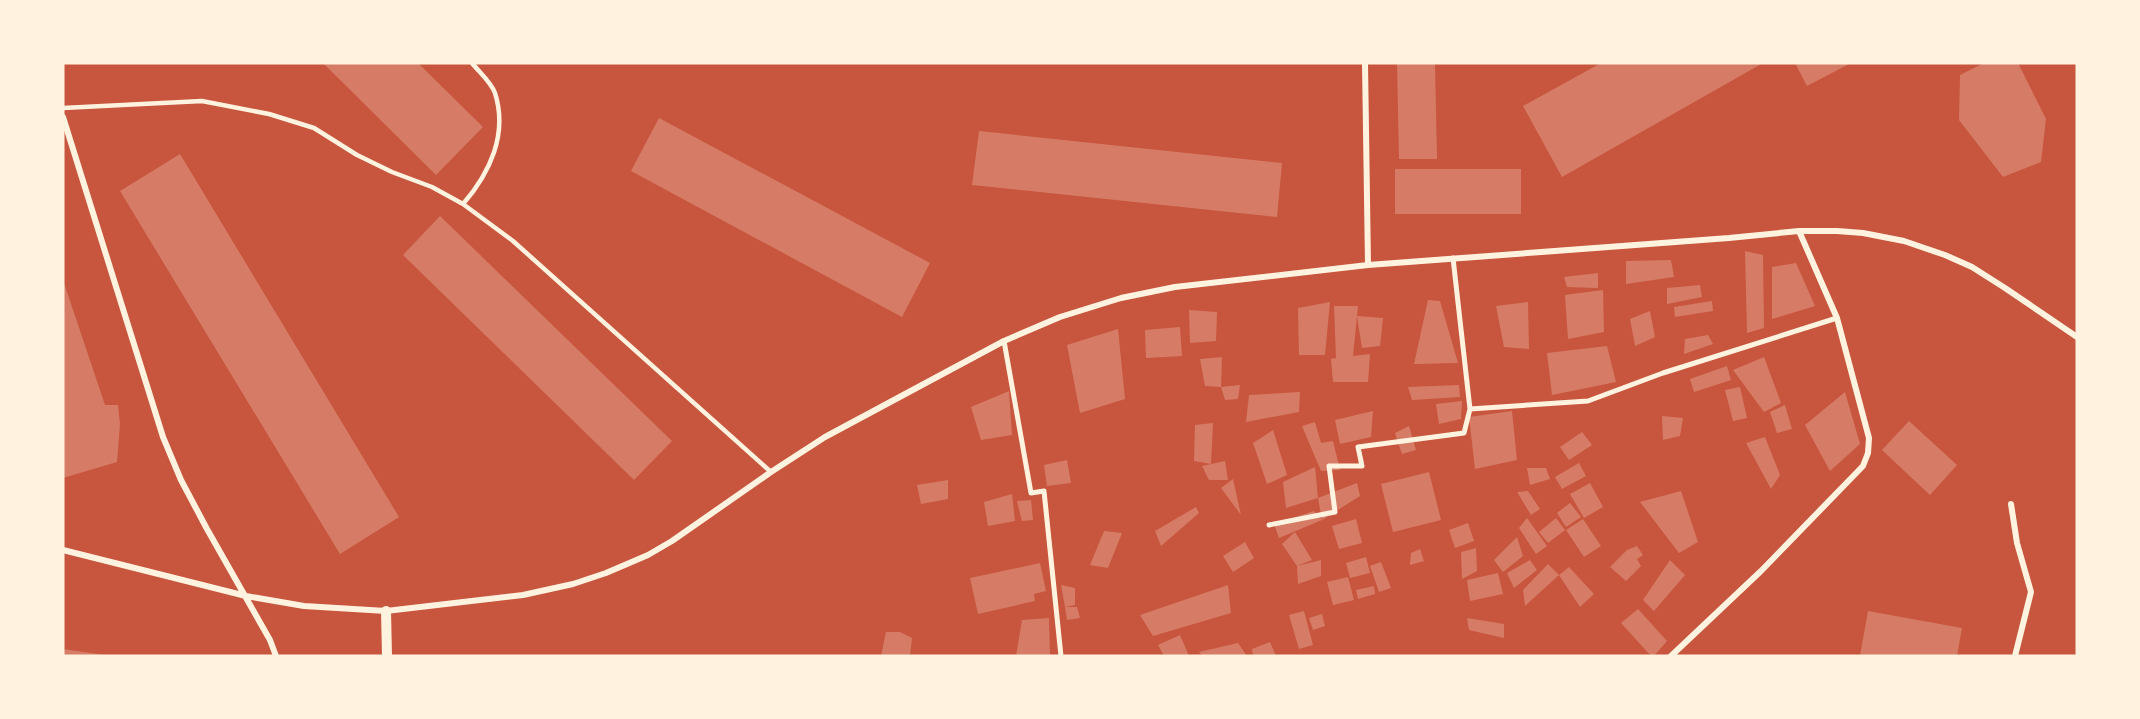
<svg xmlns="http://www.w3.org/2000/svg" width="2140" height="719" font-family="Roboto,sans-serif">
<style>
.building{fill:#d67c66}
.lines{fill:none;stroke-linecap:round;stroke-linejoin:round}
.service{stroke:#fff3e0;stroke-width:4.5}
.pedestrian{stroke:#fff3e0;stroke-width:5}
.minor{stroke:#fff3e0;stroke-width:6}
.tertiary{stroke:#fff3e0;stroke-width:10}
</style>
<rect width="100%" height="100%" fill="#c8553d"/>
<path class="building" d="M 323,63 L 418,63 L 483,127 L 436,175 Z
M 1397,63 L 1435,63 L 1437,159 L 1399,159 Z
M 1601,63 L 1763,63 L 1562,177 L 1523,106 Z
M 1795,63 L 1851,63 L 1807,86 Z
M 1984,63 L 2018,63 L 2046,119 L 2041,162 L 2003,177 L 1959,120 L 1960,75 Z
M 659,118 L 930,263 L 902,317 L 631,171 Z
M 979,131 L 1282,163 L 1277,217 L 972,185 Z
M 180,154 L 399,517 L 340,554 L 120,191 Z
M 1395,169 L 1521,169 L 1521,214 L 1395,214 Z
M 440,216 L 672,441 L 634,480 L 403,255 Z
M 1745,251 L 1763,255 L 1764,328 L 1747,333 Z
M 1671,260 L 1674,277 L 1626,284 L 1626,261 Z
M 1796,263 L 1815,306 L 1772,319 L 1772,267 Z
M 1598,273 L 1598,288 L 1567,287 L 1564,277 Z
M 63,280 L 105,405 L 118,405 L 120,424 L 117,462 L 63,478 Z
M 1700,285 L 1702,297 L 1667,304 L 1667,288 Z
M 1603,290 L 1604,332 L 1568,339 L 1565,295 Z
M 1428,300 L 1440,301 L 1458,363 L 1414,364 Z
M 1712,301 L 1713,311 L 1675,317 L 1674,307 Z
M 1330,302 L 1325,355 L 1299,355 L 1298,308 Z
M 1528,302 L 1529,349 L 1504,347 L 1496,306 Z
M 1334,306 L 1358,306 L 1357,316 L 1383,318 L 1380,346 L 1362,348 L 1357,316 L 1353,356 L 1370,354 L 1368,382 L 1333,382 L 1331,359 L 1336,358 Z
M 1189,310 L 1217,312 L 1216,341 L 1190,343 Z
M 1650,311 L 1655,337 L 1635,346 L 1630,319 Z
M 1180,327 L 1182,356 L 1146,358 L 1145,330 Z
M 1118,329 L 1125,399 L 1080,413 L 1067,345 Z
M 1708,335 L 1713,344 L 1684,354 L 1685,339 Z
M 1607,346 L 1616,382 L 1552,395 L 1547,353 Z
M 1222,357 L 1221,387 L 1205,386 L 1200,359 Z
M 1764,357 L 1781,403 L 1764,412 L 1733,370 Z
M 1727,366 L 1731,380 L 1694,392 L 1690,379 Z
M 1240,385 L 1238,399 L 1225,400 L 1221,387 Z
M 1459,385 L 1460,397 L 1412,400 L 1408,387 Z
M 1740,387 L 1747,418 L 1733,421 L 1725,390 Z
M 1009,391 L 1012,435 L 981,440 L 971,407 Z
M 1300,392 L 1299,412 L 1246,422 L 1249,395 Z
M 1845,392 L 1860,444 L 1830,471 L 1805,425 Z
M 1462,401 L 1461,419 L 1439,424 L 1436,404 Z
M 1785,405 L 1792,429 L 1777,433 L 1770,412 Z
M 1373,411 L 1371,437 L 1340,444 L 1335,420 Z
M 1512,411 L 1517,460 L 1475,469 L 1469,417 Z
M 1662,416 L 1683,418 L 1680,436 L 1663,440 Z
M 1909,421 L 1957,465 L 1930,495 L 1882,450 Z
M 1315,422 L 1321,443 L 1333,441 L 1340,470 L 1321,471 L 1302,426 Z
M 1213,423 L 1211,464 L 1194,461 L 1195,425 Z
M 1409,426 L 1416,450 L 1402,454 L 1395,433 Z
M 1273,430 L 1287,475 L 1267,484 L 1253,443 Z
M 1582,432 L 1592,445 L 1569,460 L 1560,447 Z
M 1765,437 L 1780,475 L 1771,489 L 1746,443 Z
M 1067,460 L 1071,483 L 1047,486 L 1044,465 Z
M 1225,461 L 1228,480 L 1209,480 L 1202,466 Z
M 1579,463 L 1586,476 L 1562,489 L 1555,477 Z
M 1315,467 L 1318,498 L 1286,508 L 1283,482 Z
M 1527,468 L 1546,468 L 1550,479 L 1530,485 Z
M 1429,472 L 1441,520 L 1393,532 L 1381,484 Z
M 1233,479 L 1241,515 L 1221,488 Z
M 948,480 L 948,499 L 921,504 L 917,485 Z
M 1357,483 L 1360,496 L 1322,520 L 1279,538 L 1274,524 L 1314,511 L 1322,520 L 1318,498 Z
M 1590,483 L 1603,507 L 1584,518 L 1570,494 Z
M 1528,491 L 1540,509 L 1531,515 L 1517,492 Z
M 1681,491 L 1698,542 L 1679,553 L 1640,502 Z
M 1012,494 L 1015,521 L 988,526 L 984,502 Z
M 1031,500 L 1033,520 L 1022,521 L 1017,501 Z
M 1570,503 L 1581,517 L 1566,527 L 1557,513 Z
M 1196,507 L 1199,513 L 1161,546 L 1155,531 Z
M 1527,518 L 1547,546 L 1536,554 L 1519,528 Z
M 1556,518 L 1565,530 L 1548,543 L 1539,532 Z
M 1356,519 L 1362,543 L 1339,549 L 1332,526 Z
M 1583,519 L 1601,546 L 1584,557 L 1566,530 Z
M 1468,523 L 1474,541 L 1455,548 L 1449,530 Z
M 1104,531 L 1122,533 L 1108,568 L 1090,565 Z
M 1295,532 L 1312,560 L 1297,566 L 1282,544 Z
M 1517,537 L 1523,556 L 1503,572 L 1494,560 Z
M 1245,542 L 1254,558 L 1233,572 L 1223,556 Z
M 1637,546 L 1643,555 L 1637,559 L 1641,566 L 1626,581 L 1610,567 L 1627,550 Z
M 1476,548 L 1477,571 L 1462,579 L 1461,552 Z
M 1420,549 L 1424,561 L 1410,565 L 1411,553 Z
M 1366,557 L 1370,573 L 1350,578 L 1346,563 Z
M 1321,560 L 1321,576 L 1298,584 L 1297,566 Z
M 1530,560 L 1537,570 L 1514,588 L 1507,573 Z
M 1670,560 L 1685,575 L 1654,611 L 1643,600 Z
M 1381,562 L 1391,588 L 1379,592 L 1370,566 Z
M 1040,563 L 1046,591 L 1034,594 L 1035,601 L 978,614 L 970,578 Z
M 1548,564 L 1559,575 L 1569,567 L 1594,594 L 1580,607 L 1559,575 L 1525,606 L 1523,590 Z
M 1498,573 L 1503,594 L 1470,601 L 1467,580 Z
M 1348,577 L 1354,600 L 1333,605 L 1327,582 Z
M 1061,585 L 1075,588 L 1075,605 L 1065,607 Z
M 1228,585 L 1231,613 L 1153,636 L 1140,615 Z
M 1374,586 L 1375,594 L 1358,599 L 1356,590 Z
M 1065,607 L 1077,607 L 1080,618 L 1067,620 Z
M 1638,609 L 1667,641 L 1654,656 L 1651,656 L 1621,623 Z
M 1304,611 L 1313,645 L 1299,649 L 1289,615 Z
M 1868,611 L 1962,628 L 1957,656 L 1860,656 Z
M 1322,614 L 1325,626 L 1313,630 L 1309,618 Z
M 1049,618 L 1050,656 L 1016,656 L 1022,620 Z
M 1467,618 L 1504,624 L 1504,638 L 1469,630 Z
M 886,632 L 900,632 L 912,638 L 910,656 L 881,656 Z
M 1180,635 L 1189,656 L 1164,656 L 1158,645 Z
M 1270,642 L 1276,656 L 1253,656 L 1252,649 Z
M 1238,643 L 1247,656 L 1202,656 L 1199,652 Z
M 63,649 L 105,655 L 105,656 L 63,656 Z"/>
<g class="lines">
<path class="service" d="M 63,108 L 202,101 L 269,114 L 314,128 L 357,155 L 392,172 L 432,187 L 463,204 L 513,241 L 771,472
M 463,204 C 490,173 508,134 495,93 C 491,82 479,72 472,63"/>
<path class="pedestrian" d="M 1453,258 L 1470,409 L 1588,401 L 1663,373 L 1837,318
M 1004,341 L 1031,493 L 1044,491 L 1061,656
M 1269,525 L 1335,512 L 1329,466 L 1362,466 L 1358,447 L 1464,433 L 1470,409"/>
<path class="minor" d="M 1365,63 L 1368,265
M 63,117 L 163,437 L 181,480 L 207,529 L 270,640 L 276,656
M 2011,504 L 2017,543 L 2031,592 L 2015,656
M 63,550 L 246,596 L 304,606 L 386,611 L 523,595 L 573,584 L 606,573 L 648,555 L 672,541 L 771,472 L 825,437 L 1004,341 L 1060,317 L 1121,298 L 1175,287 L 1368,265 L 1729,238 L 1799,231 L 1837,231 L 1863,233 L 1904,241 L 1945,255 L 1972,267 L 2005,288 L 2077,337
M 1671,656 L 1761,571 L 1863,466 L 1868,453 L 1869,438 L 1837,318 L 1799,231"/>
<path class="tertiary" d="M 386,611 L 387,656"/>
</g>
<rect width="2140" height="719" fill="none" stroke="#fff3e0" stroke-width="129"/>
</svg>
